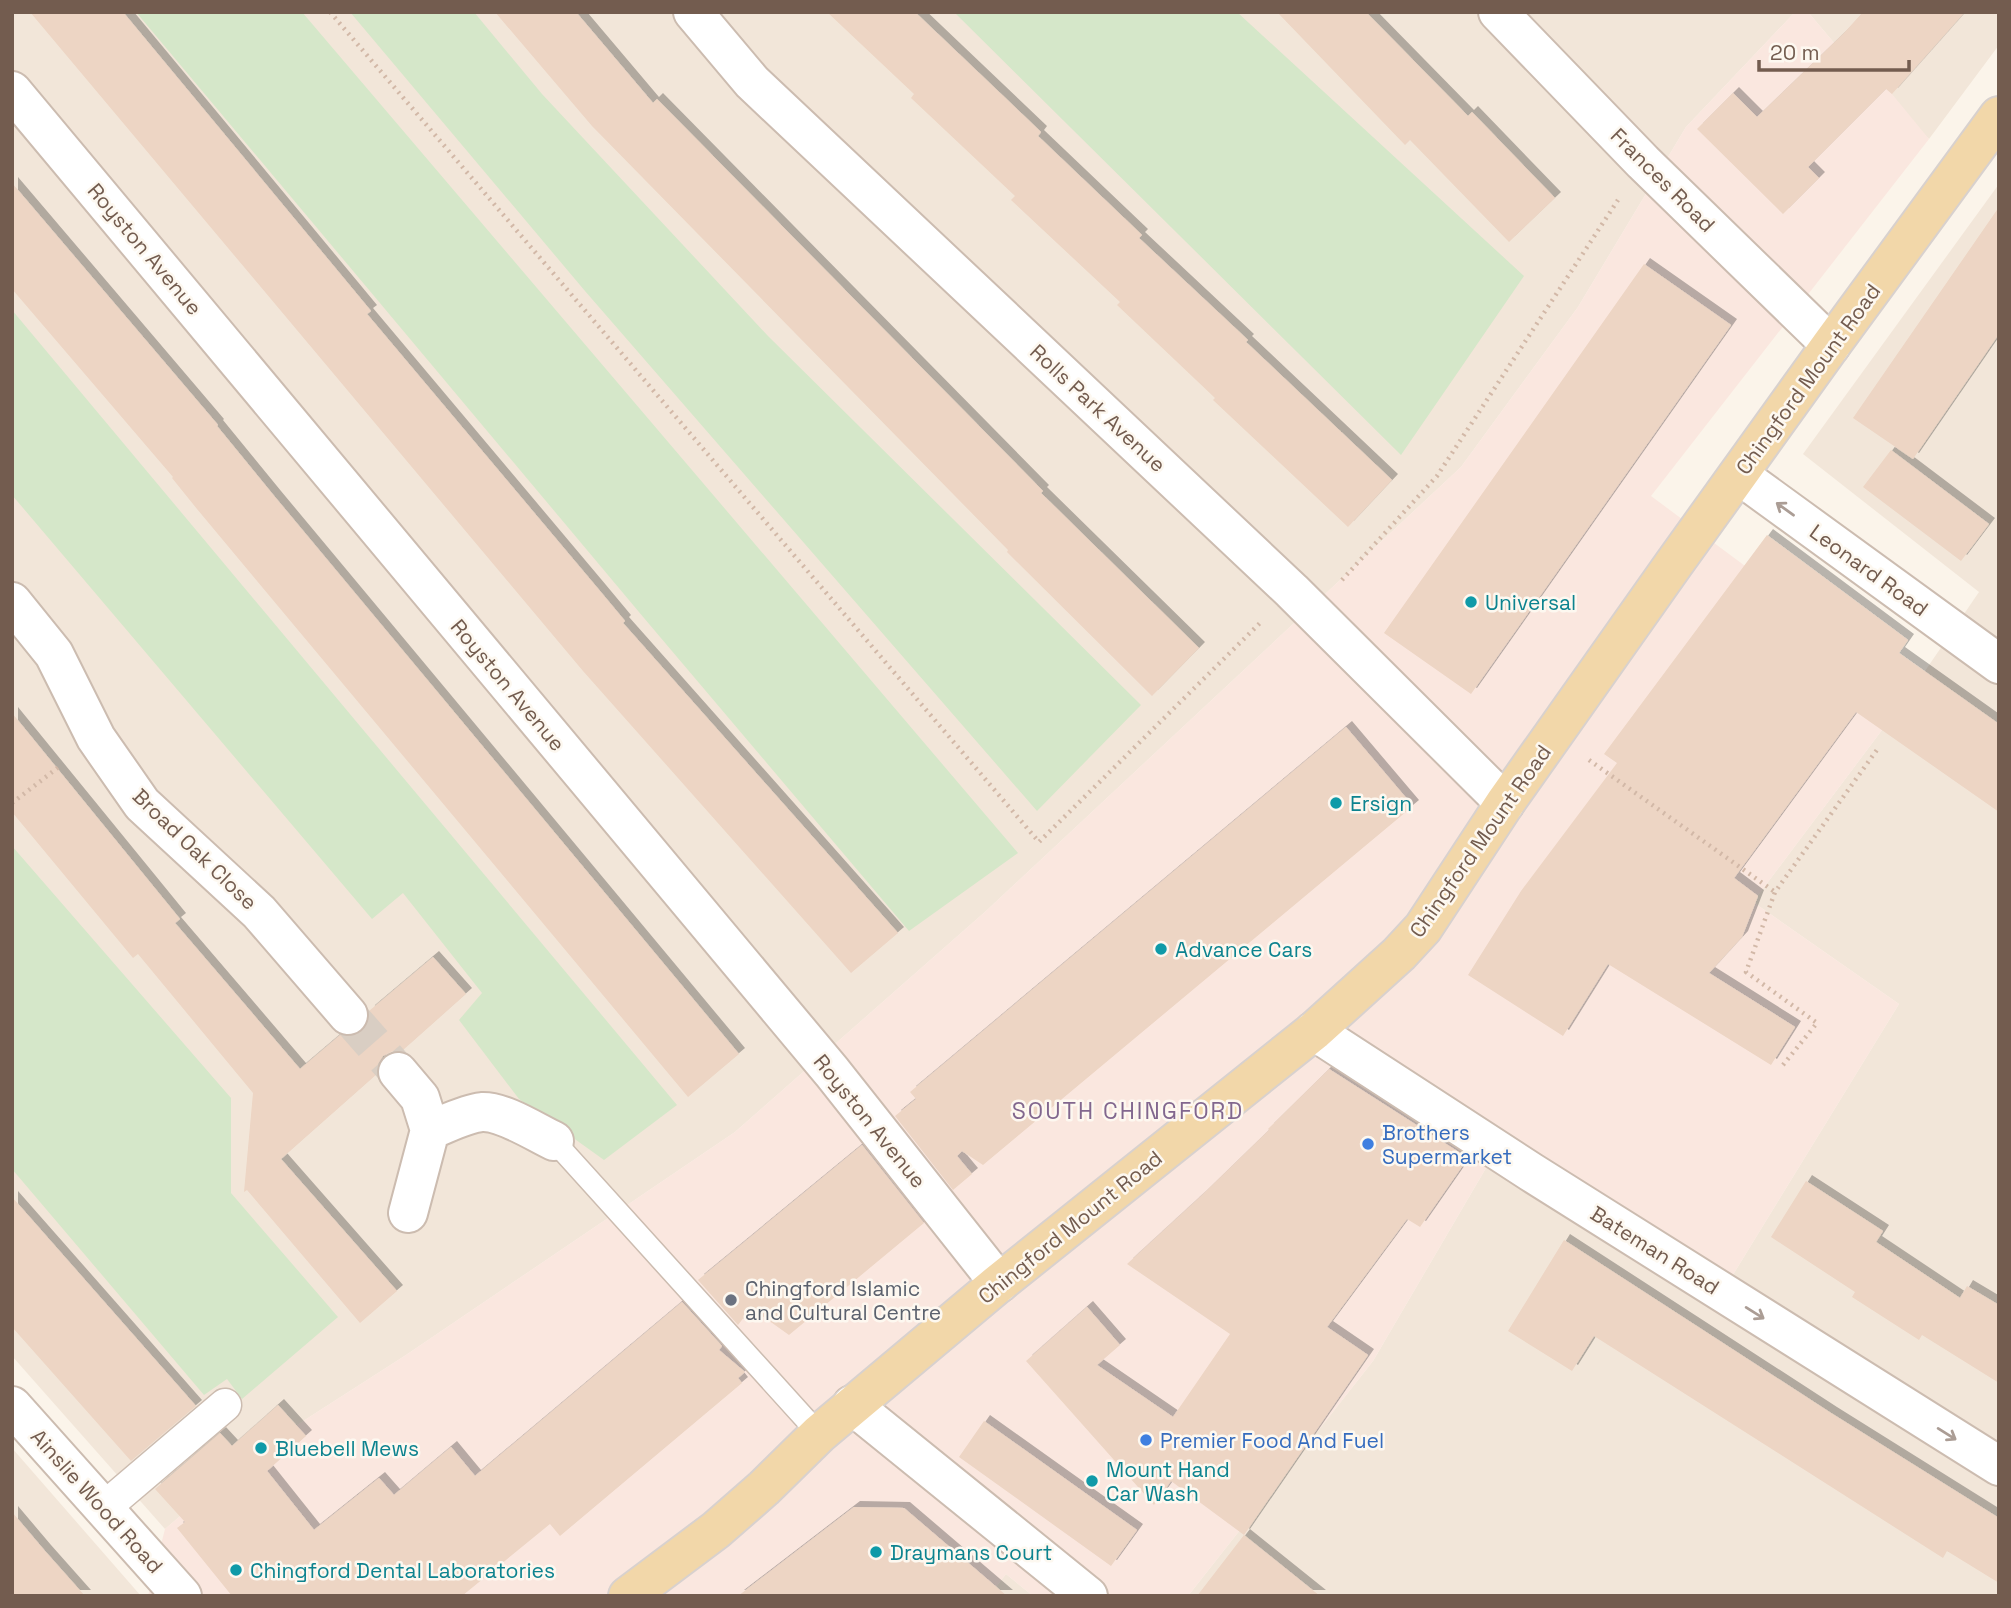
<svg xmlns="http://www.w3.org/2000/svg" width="2011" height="1608" font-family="'Space Grotesk',sans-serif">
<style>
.residential{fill:#f2e6d9}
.commercial{fill:#fae7df}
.green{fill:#d5e7c9}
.building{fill:#edd5c4;filter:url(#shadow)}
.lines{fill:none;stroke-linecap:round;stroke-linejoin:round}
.minor-tunnel{stroke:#d9cec3;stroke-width:38;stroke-dasharray:38 19;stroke-linecap:butt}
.service-casing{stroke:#ccbcb0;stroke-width:24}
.pedestrian-casing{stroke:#ccbcb0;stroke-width:35}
.minor-casing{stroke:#ccbcb0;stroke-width:42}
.primary-casing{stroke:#d8d1ce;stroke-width:42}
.path{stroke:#d2b8a7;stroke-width:4.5;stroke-dasharray:2 5;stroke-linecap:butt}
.service{stroke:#fff;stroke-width:21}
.pedestrian{stroke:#fff;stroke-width:32}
.minor{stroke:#fff;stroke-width:38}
.primary{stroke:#f2d7a9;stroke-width:38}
.oneway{stroke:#ab9d95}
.culture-dot{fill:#0f9aa8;stroke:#fdf8f0;stroke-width:2.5}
.shop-dot{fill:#3f7fe0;stroke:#fdf8f0;stroke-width:2.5}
.worship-dot{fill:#6b7280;stroke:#fdf8f0;stroke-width:2.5}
.labels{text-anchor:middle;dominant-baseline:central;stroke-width:5;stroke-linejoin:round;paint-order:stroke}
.street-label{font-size:21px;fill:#735c4f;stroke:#fdf8f0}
.culture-label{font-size:21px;fill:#0d838f;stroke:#fdf8f0;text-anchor:start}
.shop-label{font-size:21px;fill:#366cbe;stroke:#fdf8f0;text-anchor:start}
.worship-label{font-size:21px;fill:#5b616d;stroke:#fdf8f0;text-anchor:start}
.neighbourhood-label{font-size:23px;letter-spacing:2px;fill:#82678e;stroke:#fdf8f0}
</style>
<defs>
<filter id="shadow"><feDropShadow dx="6" dy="-6" stdDeviation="0" flood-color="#0004"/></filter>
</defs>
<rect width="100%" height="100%" fill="#fbf4ea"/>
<path class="residential" d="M 12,12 L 1795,12 L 1686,127 L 1578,307 L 1461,467 L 986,911 L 735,1132 L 406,1355 L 255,1452 L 165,1529 L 12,1356 Z
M 1808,12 L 1999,12 L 1999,45 L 1929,139 L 1835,44 Z
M 1999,184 L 1999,1596 L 1188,1596 L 1373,1361 L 1486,1168 L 1731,1278 L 1899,1004 L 1753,902 L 1912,690 L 1979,592 L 1803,454 Z
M 12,1448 L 141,1596 L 12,1596 Z
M 1006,1574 L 1033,1596 L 989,1596 Z"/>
<path class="commercial" d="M 1795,12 L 1808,12 L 1835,44 L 1892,94 L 1929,139 L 1651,496 L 1912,690 L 1753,902 L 1899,1004 L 1731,1278 L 1486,1168 L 1373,1361 L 1188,1596 L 1033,1596 L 1006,1574 L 989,1596 L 148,1596 L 165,1529 L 255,1452 L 406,1355 L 735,1132 L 986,911 L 1461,467 L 1578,307 L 1686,127 Z"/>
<path class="green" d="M 136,12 L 302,12 L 1018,853 L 909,931 L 644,618 Z
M 350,12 L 474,12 L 542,94 L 768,336 L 1141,705 L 1037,811 L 585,291 Z
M 954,12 L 1237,12 L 1524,276 L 1401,455 Z
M 12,310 L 677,1105 L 604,1160 L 519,1099 L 459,1020 L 482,993 L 403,893 L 372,919 L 12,495 Z
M 12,846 L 231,1098 L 231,1193 L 338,1317 L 242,1399 L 227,1379 L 204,1395 L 12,1169 Z"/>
<path class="building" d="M 30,12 L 123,12 L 371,311 L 367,314 L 600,591 L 625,621 L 623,623 L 898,933 L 851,973 L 583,671 Z
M 495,12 L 576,12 L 653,103 L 657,99 L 1043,491 L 1041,493 L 1199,648 L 1152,696 L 1007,552 L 1008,550 L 592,126 Z
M 827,12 L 915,12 L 1041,132 L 1038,136 L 1142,235 L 1139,238 L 1248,340 L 1246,342 L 1392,480 L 1348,527 L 1213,400 L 1215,398 L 1117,305 L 1120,302 L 1011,200 L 1015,196 L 911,98 L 914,94 Z
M 1277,12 L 1366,12 L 1468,116 L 1472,112 L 1555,198 L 1509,242 L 1410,140 L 1405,145 Z
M 1863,12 L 1965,12 L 1892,94 L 1886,89 L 1808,167 L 1819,178 L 1783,214 L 1697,129 L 1733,93 L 1757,117 L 1844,33 Z
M 12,183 L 218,425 L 217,426 L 275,497 L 739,1054 L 688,1097 L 197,509 L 172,478 L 173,477 L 12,289 Z
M 1999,207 L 1999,334 L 1913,459 L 1853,418 Z
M 1644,264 L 1731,325 L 1471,694 L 1384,633 Z
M 1891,450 L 1989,524 L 1961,561 L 1863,487 Z
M 1767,535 L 1908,640 L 1899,653 L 1999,724 L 1999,812 L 1856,712 L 1734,878 L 1758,896 L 1742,937 L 1709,973 L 1795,1027 L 1771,1065 L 1608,964 L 1563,1036 L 1468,975 L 1521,891 L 1617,763 L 1604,754 Z
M 12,713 L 180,919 L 175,923 L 300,1069 L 340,1035 L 351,1037 L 362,1032 L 368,1023 L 369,1011 L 433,957 L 466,994 L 402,1051 L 393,1051 L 383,1056 L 378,1064 L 377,1074 L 281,1159 L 397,1291 L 360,1323 L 247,1190 L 244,1192 L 253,1093 L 138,954 L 133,958 L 12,812 Z
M 1346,727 L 1413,806 L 983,1165 L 962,1151 L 957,1156 L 972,1174 L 953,1190 L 895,1116 L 916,1099 L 910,1092 Z
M 1329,1069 L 1468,1158 L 1420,1227 L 1407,1219 L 1327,1327 L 1368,1355 L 1244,1535 L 1171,1481 L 1154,1505 L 1026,1361 L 1087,1307 L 1120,1345 L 1097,1365 L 1173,1417 L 1230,1334 L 1127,1264 L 1201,1196 L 1269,1130 L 1268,1129 Z
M 862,1145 L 924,1223 L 789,1335 L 751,1308 L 738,1325 L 698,1280 Z
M 1806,1181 L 1883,1231 L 1876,1242 L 1960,1298 L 1967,1286 L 1999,1305 L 1999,1383 L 1922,1335 L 1919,1340 L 1880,1315 L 1852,1297 L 1855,1292 L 1771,1237 Z
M 12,1197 L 196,1406 L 131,1461 L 12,1327 Z
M 1564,1240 L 1831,1413 L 1999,1518 L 1999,1583 L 1947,1551 L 1943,1558 L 1594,1336 L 1572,1371 L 1508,1331 Z
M 682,1302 L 722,1346 L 719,1350 L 745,1372 L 738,1378 L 742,1383 L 560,1536 L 550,1524 L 462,1596 L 232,1596 L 177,1528 L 185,1522 L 155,1489 L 220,1433 L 232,1446 L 278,1405 L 306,1436 L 267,1471 L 314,1530 L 379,1478 L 394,1495 L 451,1447 L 475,1476 Z
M 984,1421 L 1137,1530 L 1111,1566 L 959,1457 Z
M 854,1507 L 904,1508 L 1007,1596 L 738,1596 Z
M 12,1512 L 45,1551 L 85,1596 L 12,1596 Z
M 1244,1535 L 1320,1596 L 1197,1596 Z"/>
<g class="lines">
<path class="minor-tunnel" d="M 348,1015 L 398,1072"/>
<g class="service-casing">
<path id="service" d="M 554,1141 L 819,1434"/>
</g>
<g class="pedestrian-casing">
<path id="pedestrian" d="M 104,1508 L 225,1405"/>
</g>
<g class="minor-casing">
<path id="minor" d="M 693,12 L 752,82 L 1292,591 L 1505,803
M 1498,12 L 1643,162 L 1831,345
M 12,91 L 832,1072 L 999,1283
M 1739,475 L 1999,664
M 12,602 L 54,654 L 96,738 L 142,804 L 259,912 L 348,1015
M 1314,1031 L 1531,1172 L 1999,1466
M 398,1072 L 420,1098 L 430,1130 C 446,1124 465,1114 482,1112 C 503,1111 535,1132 554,1141
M 408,1213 L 430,1130
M 852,1405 L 1088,1596
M 12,1406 L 182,1596"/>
</g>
<g class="primary-casing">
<path id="primary" d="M 628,1596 L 716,1530 L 764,1488 L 819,1434 L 999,1283 L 1314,1031 L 1399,954 L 1423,928 L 1505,803 L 1673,565 L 1831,345 L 1999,116"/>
</g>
<path class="path" d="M 330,12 L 1039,842 L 1260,623
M 1342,580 L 1437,476 L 1618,200
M 1589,760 L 1775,892
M 12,803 L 60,766
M 1783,1065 L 1817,1023 L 1746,972 L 1775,892 L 1879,747"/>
<use href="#service" class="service"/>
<use href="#pedestrian" class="pedestrian"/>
<use href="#minor" class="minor"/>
<use href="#primary" class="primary"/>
</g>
<defs><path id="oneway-shaft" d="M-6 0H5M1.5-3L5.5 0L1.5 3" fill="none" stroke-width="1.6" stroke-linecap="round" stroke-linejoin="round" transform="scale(1.75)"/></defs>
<g class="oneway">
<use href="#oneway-shaft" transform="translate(1785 509) rotate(-144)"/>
<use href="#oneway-shaft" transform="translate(1755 1313) rotate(32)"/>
<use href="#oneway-shaft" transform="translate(1947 1434) rotate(32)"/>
</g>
<g class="culture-dot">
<circle cx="1471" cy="602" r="7"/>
<circle cx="1336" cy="803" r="7"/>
<circle cx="1161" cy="949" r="7"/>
<circle cx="261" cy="1448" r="7"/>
<circle cx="1092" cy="1481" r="7"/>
<circle cx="876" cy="1552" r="7"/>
<circle cx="236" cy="1570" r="7"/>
</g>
<g class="shop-dot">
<circle cx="1368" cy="1144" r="7"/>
<circle cx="1146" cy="1440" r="7"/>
</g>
<circle class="worship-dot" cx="731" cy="1300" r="7"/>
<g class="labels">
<g class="street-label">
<text transform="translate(1663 180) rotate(45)">Frances Road</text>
<text transform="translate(145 249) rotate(50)">Royston Avenue</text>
<text transform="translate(1808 379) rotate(-54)">Chingford Mount Road</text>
<text transform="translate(1098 408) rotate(43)">Rolls Park Avenue</text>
<text transform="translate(1869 570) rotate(36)">Leonard Road</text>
<text transform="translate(508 685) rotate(50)">Royston Avenue</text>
<text transform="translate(1480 841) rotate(-55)">Chingford Mount Road</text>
<text transform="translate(195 849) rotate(44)">Broad Oak Close</text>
<text transform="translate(870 1121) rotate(51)">Royston Avenue</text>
<text transform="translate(1070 1227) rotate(-39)">Chingford Mount Road</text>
<text transform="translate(1655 1250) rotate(32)">Bateman Road</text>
<text transform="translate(97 1501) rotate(48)">Ainslie Wood Road</text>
</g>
<g class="culture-label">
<text x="1485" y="602">Universal</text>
<text x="1350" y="803">Ersign</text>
<text x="1175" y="949">Advance Cars</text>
<text x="275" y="1448">Bluebell Mews</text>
<text x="1106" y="1469">Mount Hand<tspan x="1106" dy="24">Car Wash</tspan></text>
<text x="890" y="1552">Draymans Court</text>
<text x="250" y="1570">Chingford Dental Laboratories</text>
</g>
<g class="shop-label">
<text x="1382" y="1132">Brothers<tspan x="1382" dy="24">Supermarket</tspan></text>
<text x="1160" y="1440">Premier Food And Fuel</text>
</g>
<g class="worship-label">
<text x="745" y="1288">Chingford Islamic<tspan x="745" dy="24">and Cultural Centre</tspan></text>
</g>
<g class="neighbourhood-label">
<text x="1128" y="1111">SOUTH CHINGFORD</text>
</g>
</g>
<rect width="2011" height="1608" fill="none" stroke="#735c4f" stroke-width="28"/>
<path d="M1759 60v10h150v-10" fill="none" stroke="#735c4f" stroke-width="3.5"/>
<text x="1770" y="60" font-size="21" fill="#735c4f" stroke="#fdf8f0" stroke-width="5" paint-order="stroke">20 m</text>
</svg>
